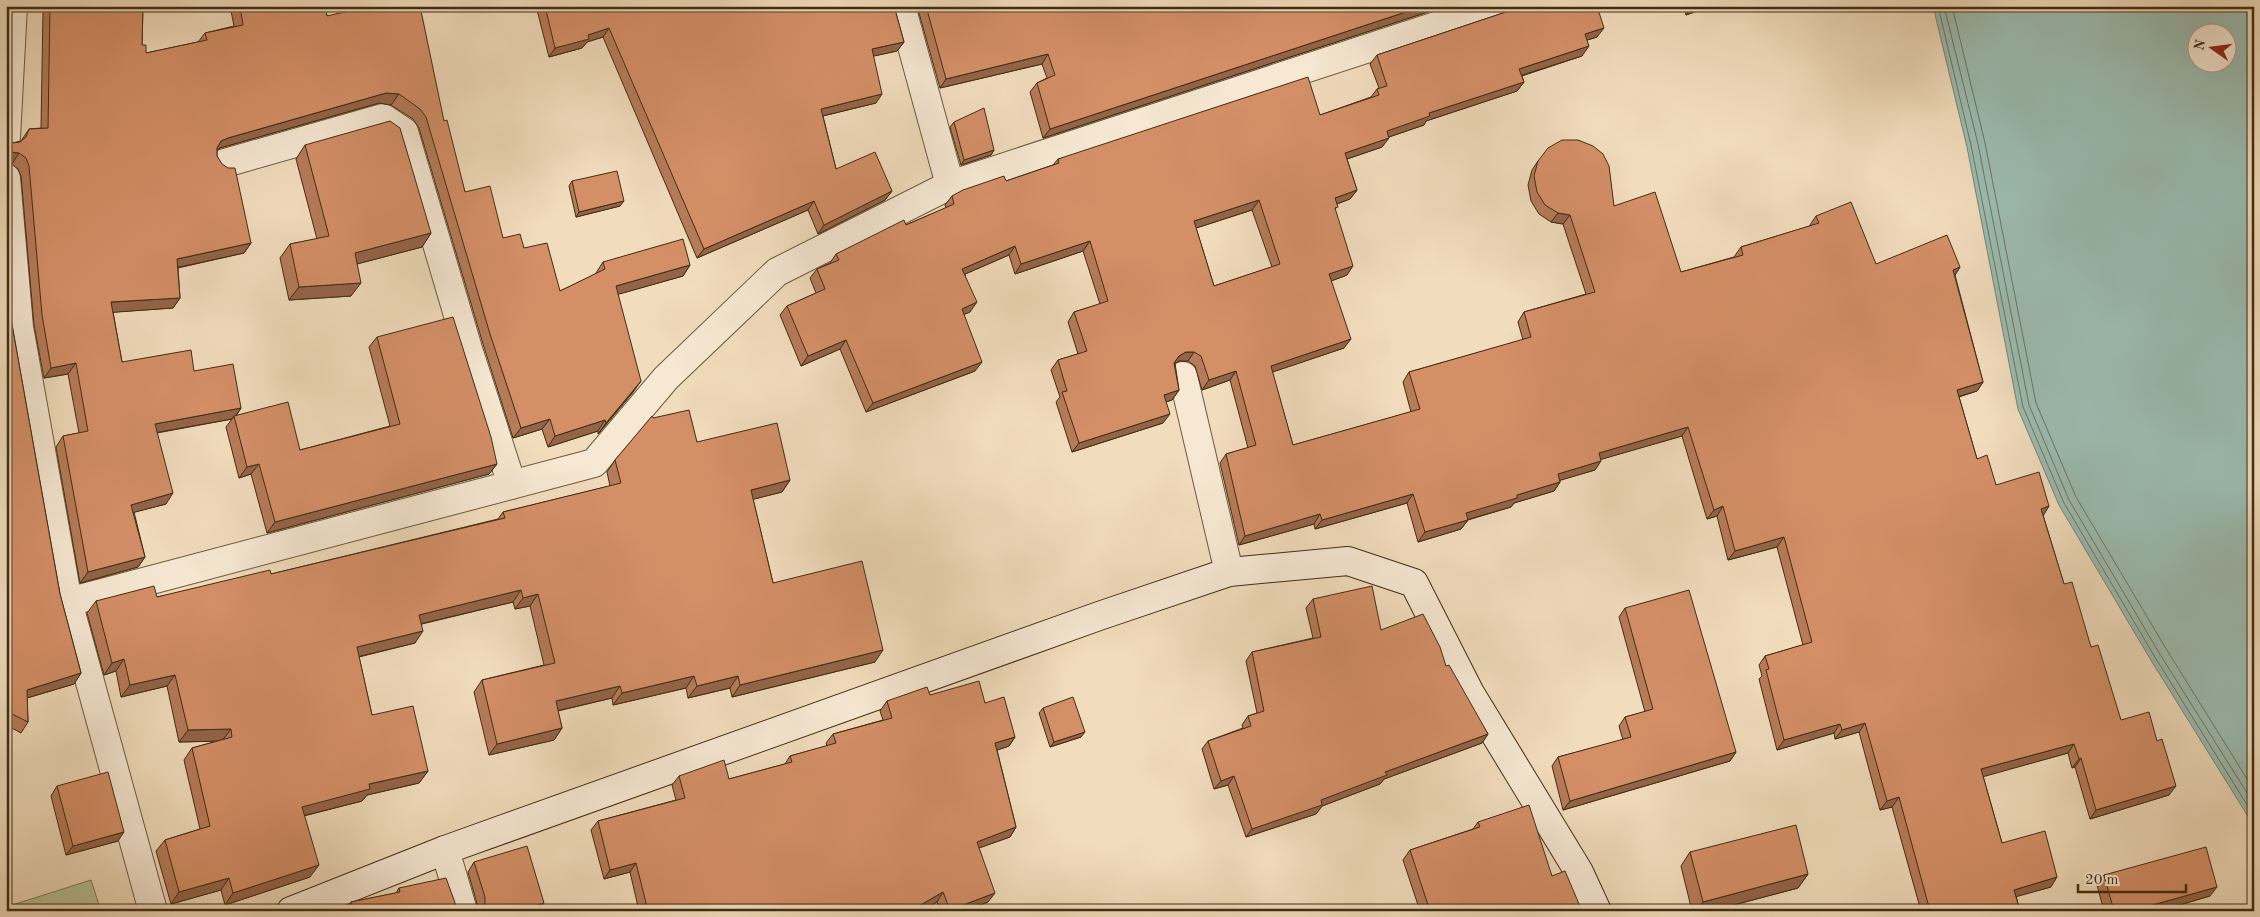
<svg xmlns="http://www.w3.org/2000/svg" width="2260" height="917" font-family="'Old Standard TT',serif">
<style>
.green{fill:#b6c294;stroke:#7b7854}
.water{fill:#9bbcb1;stroke:#778372;fill-rule:evenodd}
.lines{fill:none;stroke-linecap:round;stroke-linejoin:round}
.shore{stroke:#6e7462;stroke-width:1}
.street-casing{stroke:#6c593e;stroke-width:30}
.secondary-casing{stroke:#402d14;stroke-width:30}
.street{stroke:#f6e8d3;stroke-width:28}
.secondary{stroke:#f6e8d3;stroke-width:28}
.wall{fill:#b67b59;stroke:#402d14;fill-rule:evenodd}
.shaded-wall{fill:#946448;stroke:#402d14}
.building{fill:#d48f67;stroke:#402d14;fill-rule:evenodd}
</style>
<rect width="100%" height="100%" fill="#f1dcbc"/>
<filter id="stains"><feTurbulence type="fractalNoise" baseFrequency=".004" numOctaves="4"/><feColorMatrix values="0 0 0 0 .2 0 0 0 0 .09 0 0 0 0 .02 0 0 0 .5 -.17"/></filter>
<radialGradient id="worn" r=".72"><stop offset=".6" stop-color="#630" stop-opacity="0"/><stop offset="1" stop-color="#630" stop-opacity=".3"/></radialGradient>
<path class="green" d="M 91,880 L 101,911 L 6,911 L 6,907 Z"/>
<path class="water" d="M 1933,6 L 2254,6 L 2254,826 L 2149,657 L 2059,505 L 2018,409 L 1967,147 ZM 2198,32 L 2228,32 L 2228,62 L 2198,62 Z"/>
<g class="lines">
<path class="shore" d="M 1938,6 L 1971,145 L 2023,407 L 2064,503 L 2153,654 L 2254,816
M 1944,6 L 1978,144 L 2029,405 L 2069,500 L 2158,651 L 2254,804
M 1952,6 L 1985,143 L 2036,403 L 2076,497 L 2165,647 L 2254,790"/>
<g class="street-casing">
<path id="street" d="M 901,6 L 950,185
M 6,138 L 13,6
M 225,163 L 383,118 L 404,132 L 468,349 L 512,485
M 6,178 L 19,327 L 68,602
M 1183,376 L 1229,572
M 445,850 L 463,911
M 153,911 L 68,602 L 594,463 L 666,378 L 777,272 L 950,185 L 1497,6"/>
</g>
<g class="secondary-casing">
<path id="secondary" d="M 291,911 L 445,850 L 1099,616 L 1229,572 L 1348,561 L 1414,583 L 1470,693 L 1579,872 L 1597,911"/>
</g>
<use href="#street" class="street"/>
<use href="#secondary" class="secondary"/>
</g>
<path class="wall" d="M 28,6 L 143,6 L 142,45 L 146,53 L 198,42 L 205,33 L 234,26 L 230,6 L 325,6 L 327,16 L 444,121 L 465,192 L 503,238 L 524,248 L 560,291 L 596,274 L 596,273 L 603,262 L 690,265 L 683,276 L 618,294 L 634,391 L 598,434 L 598,431 L 548,447 L 542,429 L 513,438 L 483,344 L 419,128 L 413,119 L 391,105 L 379,103 L 220,148 L 217,150 L 217,156 L 251,243 L 244,253 L 178,268 L 180,298 L 173,308 L 113,312 L 122,362 L 194,371 L 241,408 L 236,416 L 300,450 L 390,426 L 369,347 L 377,337 L 497,464 L 489,474 L 267,533 L 251,474 L 239,478 L 226,427 L 232,419 L 157,433 L 166,504 L 134,512 L 145,557 L 138,567 L 80,583 L 56,447 L 63,436 L 79,433 L 68,374 L 44,378 L 34,325 L 21,176 L 18,169 L 12,164 L 12,143 L 21,141 L 29,129 L 41,128 L 43,10 L 28,11 Z
M 536,6 L 894,6 L 904,42 L 897,51 L 873,56 L 876,103 L 823,116 L 836,169 L 892,191 L 885,200 L 818,234 L 808,210 L 697,258 L 603,37 L 587,42 L 582,48 L 549,57 Z
M 917,6 L 1446,6 L 1043,138 L 1030,92 L 1037,83 L 1047,78 L 1042,64 L 940,88 Z
M 1512,6 L 1597,6 L 1597,37 L 1587,40 L 1582,56 L 1522,76 L 1524,82 L 1517,91 L 1426,121 L 1424,125 L 1389,137 L 1382,147 L 1347,159 L 1357,190 L 1350,199 L 1337,204 L 1335,211 L 1347,275 L 1331,281 L 1344,348 L 1272,372 L 1293,445 L 1411,412 L 1403,382 L 1409,372 L 1523,340 L 1518,322 L 1524,312 L 1586,294 L 1563,224 L 1551,222 L 1539,214 L 1531,201 L 1528,185 L 1532,170 L 1538,161 L 1614,206 L 1681,272 L 1734,257 L 1741,247 L 1810,226 L 1810,225 L 1816,216 L 1876,264 L 1960,267 L 1955,275 L 1983,382 L 1977,391 L 1959,397 L 1977,459 L 1996,485 L 2049,506 L 2043,515 L 2064,584 L 2091,647 L 2121,720 L 2169,795 L 2090,819 L 2075,767 L 2072,768 L 2068,753 L 1983,776 L 2002,843 L 2051,887 L 2016,896 L 2020,911 L 1921,911 L 1892,807 L 1880,810 L 1859,732 L 1835,739 L 1834,733 L 1777,750 L 1759,679 L 1762,676 L 1759,665 L 1765,656 L 1803,645 L 1777,547 L 1728,560 L 1717,516 L 1707,519 L 1682,436 L 1601,459 L 1595,470 L 1560,480 L 1560,482 L 1554,491 L 1514,503 L 1511,507 L 1468,520 L 1461,529 L 1418,542 L 1407,503 L 1315,529 L 1314,524 L 1239,545 L 1220,463 L 1226,454 L 1248,448 L 1230,380 L 1202,390 L 1195,366 L 1188,361 L 1179,361 L 1175,363 L 1179,390 L 1172,400 L 1166,402 L 1163,423 L 1072,452 L 1056,402 L 1060,397 L 1051,370 L 1058,360 L 1078,354 L 1068,322 L 1074,312 L 1100,304 L 1083,251 L 1015,274 L 1009,255 L 965,274 L 970,312 L 964,314 L 975,371 L 866,412 L 840,349 L 801,366 L 780,315 L 787,306 L 816,293 L 810,278 L 817,269 L 830,263 L 836,254 L 946,208 L 945,205 L 952,196 L 1006,181 L 1053,165 L 1058,159 L 1320,115 L 1371,97 L 1377,89 L 1379,88 L 1370,64 L 1377,55 L 1509,11 L 1512,9 ZM 1252,210 L 1272,267 L 1214,286 L 1196,228 Z
M 1683,6 L 1711,6 L 1686,15 Z
M 954,122 L 994,150 L 991,155 L 961,165 L 950,127 Z
M 305,145 L 431,233 L 422,247 L 357,264 L 351,296 L 289,300 L 280,258 L 290,244 L 317,239 L 296,159 Z
M 572,181 L 620,206 L 576,217 L 569,186 Z
M 6,267 L 11,319 L 60,594 L 81,673 L 74,684 L 27,698 L 28,722 L 21,733 L 6,725 Z
M 653,418 L 697,442 L 790,480 L 782,492 L 753,499 L 773,583 L 875,662 L 732,697 L 730,688 L 688,698 L 686,688 L 613,705 L 612,698 L 558,711 L 562,728 L 554,740 L 489,755 L 474,692 L 482,680 L 544,665 L 530,606 L 515,609 L 513,602 L 422,624 L 415,643 L 359,657 L 372,715 L 428,771 L 419,783 L 367,795 L 362,801 L 304,816 L 310,877 L 225,905 L 221,890 L 171,904 L 156,851 L 165,840 L 200,829 L 184,760 L 192,748 L 218,741 L 179,742 L 167,686 L 121,697 L 116,671 L 104,675 L 87,613 L 96,601 L 157,597 L 271,574 L 498,519 L 503,512 L 610,486 L 607,472 L 615,460 Z
M 1313,599 L 1381,630 L 1446,666 L 1488,734 L 1482,743 L 1384,779 L 1380,784 L 1322,806 L 1316,814 L 1246,837 L 1228,785 L 1214,789 L 1202,749 L 1208,741 L 1243,728 L 1242,725 L 1248,716 L 1257,713 L 1246,661 L 1252,652 L 1313,638 L 1306,608 Z
M 1625,608 L 1736,752 L 1730,761 L 1563,810 L 1552,766 L 1558,757 L 1623,740 L 1619,726 L 1625,717 L 1645,712 L 1619,617 Z
M 930,695 L 985,703 L 1015,737 L 1009,746 L 997,750 L 1016,827 L 1010,837 L 979,848 L 988,902 L 965,911 L 940,911 L 937,902 L 921,911 L 639,911 L 630,872 L 604,879 L 591,830 L 598,821 L 676,800 L 672,785 L 679,776 L 729,779 L 785,764 L 790,756 L 827,746 L 826,743 L 833,734 L 883,720 L 880,711 L 887,701 Z
M 1043,708 L 1081,737 L 1050,747 L 1039,713 Z
M 57,786 L 118,841 L 66,855 L 51,796 Z
M 1478,822 L 1552,876 L 1582,911 L 1420,911 L 1403,860 L 1410,850 L 1473,829 Z
M 1690,852 L 1808,874 L 1798,888 L 1711,911 L 1692,911 L 1681,866 Z
M 474,862 L 538,911 L 478,911 L 478,907 L 468,872 Z
M 2104,875 L 2210,896 L 2159,911 L 2104,911 L 2097,885 Z
M 399,888 L 458,911 L 345,911 L 351,902 L 396,893 Z"/>
<path class="shaded-wall" d="M 31,6 L 45,6 L 43,10 L 28,11 Z
M 1424,6 L 1446,6 L 1043,138 L 1050,129 Z
M 1692,6 L 1711,6 L 1686,15 Z
M 609,28 L 603,37 L 587,42 L 582,48 L 549,57 L 555,48 L 588,35 Z
M 1604,28 L 1597,37 L 1578,43 L 1585,34 Z
M 904,42 L 897,51 L 865,58 L 872,49 Z
M 1589,46 L 1582,56 L 1513,78 L 1519,69 Z
M 1048,54 L 1042,64 L 940,88 L 946,79 Z
M 1524,82 L 1517,91 L 1426,121 L 1424,125 L 1380,140 L 1387,131 L 1429,113 Z
M 386,93 L 399,94 L 391,105 L 379,103 L 220,148 L 214,152 L 221,141 L 228,138 Z
M 882,94 L 876,103 L 814,118 L 821,109 Z
M 1389,138 L 1382,147 L 1338,162 L 1345,153 Z
M 994,150 L 991,155 L 961,165 L 964,160 Z
M 11,152 L 19,153 L 12,164 L 6,163 L 6,154 Z
M 1357,190 L 1350,199 L 1328,207 L 1335,198 Z
M 892,191 L 885,200 L 818,234 L 824,225 Z
M 1259,200 L 1252,210 L 1187,231 L 1194,221 Z
M 624,201 L 620,206 L 576,217 L 579,212 Z
M 814,201 L 808,210 L 697,258 L 704,249 Z
M 1558,213 L 1570,215 L 1563,224 L 1551,222 Z
M 431,233 L 422,247 L 345,267 L 355,253 Z
M 1090,241 L 1083,251 L 1015,274 L 1021,264 Z
M 251,243 L 244,253 L 170,269 L 177,259 Z
M 1015,246 L 1009,255 L 956,278 L 962,269 Z
M 690,265 L 683,276 L 609,297 L 616,286 Z
M 1353,266 L 1347,275 L 1323,284 L 1329,274 Z
M 1960,267 L 1954,277 L 1953,270 Z
M 361,283 L 351,296 L 289,300 L 299,287 Z
M 180,298 L 173,308 L 104,313 L 111,302 Z
M 977,302 L 970,312 L 956,318 L 962,309 Z
M 1351,339 L 1344,348 L 1264,375 L 1271,366 Z
M 846,340 L 840,349 L 801,366 L 808,356 Z
M 1186,352 L 1194,352 L 1188,361 L 1179,361 L 1172,365 L 1179,356 Z
M 982,362 L 975,371 L 866,412 L 873,403 Z
M 76,363 L 68,374 L 44,378 L 51,368 Z
M 1236,371 L 1230,380 L 1202,390 L 1209,380 Z
M 641,381 L 634,391 L 598,434 L 606,423 Z
M 1983,382 L 1977,391 L 1950,399 L 1957,390 Z
M 1179,390 L 1172,400 L 1157,405 L 1164,395 Z
M 241,408 L 234,418 L 234,416 L 232,419 L 148,434 L 155,424 Z
M 1170,414 L 1163,423 L 1072,452 L 1079,443 Z
M 550,419 L 542,429 L 513,438 L 521,428 Z
M 605,420 L 598,431 L 548,447 L 555,436 Z
M 1688,427 L 1682,436 L 1592,462 L 1599,453 Z
M 1601,461 L 1595,470 L 1551,483 L 1558,474 Z
M 259,464 L 251,474 L 239,478 L 247,467 Z
M 497,464 L 489,474 L 267,533 L 275,522 Z
M 790,480 L 782,492 L 743,502 L 751,490 Z
M 1560,482 L 1554,491 L 1514,503 L 1511,507 L 1459,522 L 1466,513 L 1517,495 Z
M 173,493 L 166,504 L 124,515 L 131,505 Z
M 1413,494 L 1407,503 L 1315,529 L 1322,520 Z
M 1723,506 L 1717,516 L 1707,519 L 1714,510 Z
M 2049,506 L 2043,516 L 2041,509 Z
M 1320,514 L 1314,524 L 1239,545 L 1245,536 Z
M 1468,520 L 1461,529 L 1418,542 L 1425,532 Z
M 1784,537 L 1777,547 L 1728,560 L 1735,551 Z
M 145,557 L 138,567 L 80,583 L 88,572 Z
M 521,590 L 513,602 L 411,626 L 419,615 Z
M 538,594 L 530,606 L 515,609 L 523,598 Z
M 423,631 L 415,643 L 348,659 L 357,647 Z
M 883,650 L 875,662 L 732,697 L 740,685 Z
M 124,659 L 116,671 L 104,675 L 112,663 Z
M 81,673 L 74,684 L 20,700 L 27,690 Z
M 175,675 L 167,686 L 121,697 L 130,685 Z
M 694,676 L 686,688 L 613,705 L 622,693 Z
M 738,676 L 730,688 L 688,698 L 697,686 Z
M 620,686 L 612,698 L 547,713 L 556,701 Z
M 1865,723 L 1859,732 L 1835,739 L 1842,730 Z
M 1840,724 L 1834,733 L 1777,750 L 1784,740 Z
M 562,728 L 554,740 L 489,755 L 497,744 Z
M 231,729 L 222,741 L 179,742 L 188,730 Z
M 1085,732 L 1081,737 L 1050,747 L 1054,742 Z
M 1488,734 L 1482,743 L 1384,779 L 1380,784 L 1322,806 L 1316,814 L 1246,837 L 1252,829 L 1385,772 Z
M 1015,737 L 1009,746 L 989,753 L 995,743 Z
M 2074,744 L 2068,753 L 1975,779 L 1981,769 Z
M 1736,752 L 1730,761 L 1563,810 L 1570,801 Z
M 2081,758 L 2075,767 L 2072,768 L 2079,759 Z
M 428,771 L 419,783 L 367,795 L 362,801 L 294,818 L 302,807 L 369,784 Z
M 1234,776 L 1228,785 L 1214,789 L 1221,781 Z
M 2176,786 L 2169,795 L 2090,819 L 2096,810 Z
M 1899,797 L 1892,807 L 1880,810 L 1887,801 Z
M 1016,827 L 1010,837 L 970,851 L 977,842 Z
M 124,832 L 118,841 L 66,855 L 73,846 Z
M 636,863 L 630,872 L 604,879 L 610,870 Z
M 319,865 L 310,877 L 225,905 L 233,893 Z
M 1808,874 L 1798,888 L 1711,911 L 1696,911 L 1703,902 Z
M 2057,877 L 2051,887 L 2008,899 L 2014,890 Z
M 229,878 L 221,890 L 171,904 L 179,892 Z
M 2217,887 L 2210,896 L 2159,911 L 2131,911 Z
M 943,892 L 937,902 L 921,911 L 910,911 Z
M 995,893 L 988,902 L 965,911 L 949,911 L 950,910 Z
M 544,903 L 538,911 L 519,911 Z"/>
<path class="building" d="M 50,6 L 143,6 L 142,45 L 146,45 L 146,53 L 207,40 L 205,33 L 243,25 L 240,6 L 325,6 L 327,16 L 371,6 L 420,6 L 444,121 L 447,120 L 465,192 L 490,186 L 503,238 L 520,234 L 524,248 L 547,243 L 560,291 L 605,269 L 603,262 L 683,239 L 690,265 L 616,286 L 641,381 L 606,423 L 605,420 L 555,436 L 550,419 L 521,428 L 490,334 L 426,117 L 420,109 L 399,94 L 386,93 L 228,138 L 221,141 L 217,148 L 217,156 L 222,164 L 228,168 L 235,168 L 251,243 L 177,259 L 180,298 L 111,302 L 122,362 L 191,350 L 194,371 L 233,364 L 241,408 L 155,424 L 173,493 L 131,505 L 145,557 L 88,572 L 63,436 L 88,431 L 76,363 L 51,368 L 42,315 L 29,166 L 26,158 L 19,153 L 11,152 L 6,154 L 6,141 L 12,143 L 20,142 L 26,137 L 29,129 L 48,128 Z
M 545,6 L 894,6 L 904,42 L 872,49 L 882,94 L 821,109 L 836,169 L 875,152 L 892,191 L 824,225 L 814,201 L 704,249 L 609,28 L 588,35 L 589,39 L 555,48 Z
M 926,6 L 1424,6 L 1050,129 L 1037,83 L 1055,75 L 1048,54 L 946,79 Z
M 1516,6 L 1597,6 L 1604,28 L 1585,34 L 1589,46 L 1519,69 L 1524,82 L 1429,113 L 1430,116 L 1387,131 L 1389,138 L 1345,153 L 1357,190 L 1335,198 L 1338,207 L 1335,208 L 1353,266 L 1329,274 L 1351,339 L 1271,366 L 1293,445 L 1420,409 L 1409,372 L 1531,337 L 1524,312 L 1595,292 L 1570,215 L 1558,213 L 1545,205 L 1537,192 L 1534,176 L 1538,161 L 1548,148 L 1562,140 L 1578,140 L 1593,146 L 1603,154 L 1609,166 L 1614,206 L 1655,192 L 1681,272 L 1743,255 L 1741,247 L 1819,223 L 1816,216 L 1851,202 L 1876,264 L 1947,235 L 1960,267 L 1953,270 L 1983,382 L 1957,390 L 1977,459 L 1987,455 L 1996,485 L 2039,472 L 2049,506 L 2041,509 L 2064,584 L 2072,582 L 2091,647 L 2098,645 L 2121,720 L 2149,712 L 2157,741 L 2162,739 L 2176,786 L 2096,810 L 2081,758 L 2079,759 L 2074,744 L 1981,769 L 2002,843 L 2045,831 L 2057,877 L 2014,890 L 2020,911 L 1930,911 L 1899,797 L 1887,801 L 1865,723 L 1842,730 L 1840,724 L 1784,740 L 1766,670 L 1769,669 L 1765,656 L 1812,642 L 1784,537 L 1735,551 L 1723,506 L 1714,510 L 1688,427 L 1599,453 L 1601,461 L 1558,474 L 1560,482 L 1517,495 L 1517,498 L 1466,513 L 1468,520 L 1425,532 L 1413,494 L 1322,520 L 1320,514 L 1245,536 L 1226,454 L 1256,445 L 1236,371 L 1209,380 L 1201,356 L 1194,352 L 1186,352 L 1179,356 L 1174,363 L 1179,390 L 1164,395 L 1170,414 L 1079,443 L 1062,392 L 1067,391 L 1058,360 L 1087,351 L 1074,312 L 1108,301 L 1090,241 L 1021,264 L 1015,246 L 962,269 L 977,302 L 962,309 L 982,362 L 873,403 L 846,340 L 808,356 L 787,306 L 825,289 L 817,269 L 839,260 L 836,254 L 904,220 L 906,225 L 954,204 L 952,196 L 963,190 L 1004,176 L 1006,181 L 1059,163 L 1058,159 L 1308,77 L 1320,115 L 1379,95 L 1377,89 L 1387,86 L 1377,55 L 1509,11 ZM 1259,200 L 1280,264 L 1214,286 L 1194,221 Z
M 984,108 L 994,150 L 964,160 L 954,122 Z
M 390,121 L 400,128 L 431,233 L 355,253 L 361,283 L 299,287 L 290,244 L 329,236 L 305,145 Z
M 617,171 L 624,201 L 579,212 L 572,181 Z
M 6,267 L 11,319 L 60,594 L 81,673 L 27,690 L 28,722 L 6,711 Z
M 453,317 L 491,437 L 497,464 L 275,522 L 259,464 L 247,467 L 234,416 L 288,402 L 300,450 L 400,424 L 377,337 Z
M 689,410 L 697,442 L 777,423 L 790,480 L 751,490 L 773,583 L 862,561 L 883,650 L 740,685 L 738,676 L 697,686 L 694,676 L 622,693 L 620,686 L 556,701 L 562,728 L 497,744 L 482,680 L 555,663 L 538,594 L 523,598 L 521,590 L 419,615 L 423,631 L 357,647 L 372,715 L 413,706 L 428,771 L 369,784 L 370,789 L 302,807 L 319,865 L 233,893 L 229,878 L 179,892 L 165,840 L 210,826 L 192,748 L 232,737 L 231,729 L 188,730 L 175,675 L 130,685 L 124,659 L 112,663 L 96,601 L 154,586 L 157,597 L 270,570 L 271,574 L 505,518 L 503,512 L 621,483 L 615,460 L 652,416 L 653,418 Z
M 1372,586 L 1381,630 L 1423,614 L 1440,647 L 1446,666 L 1449,665 L 1488,734 L 1385,772 L 1387,775 L 1321,800 L 1322,805 L 1252,829 L 1234,776 L 1221,781 L 1208,741 L 1251,726 L 1248,716 L 1264,711 L 1252,652 L 1321,637 L 1313,599 Z
M 1689,590 L 1736,752 L 1570,801 L 1558,757 L 1631,737 L 1625,717 L 1653,709 L 1625,608 Z
M 979,681 L 985,703 L 1004,697 L 1015,737 L 995,743 L 1016,827 L 977,842 L 995,893 L 950,910 L 943,892 L 910,911 L 648,911 L 636,863 L 610,870 L 598,821 L 685,798 L 679,776 L 724,760 L 729,779 L 792,762 L 790,756 L 836,743 L 833,734 L 892,718 L 887,701 L 927,687 L 930,695 Z
M 1073,697 L 1085,732 L 1054,742 L 1043,708 Z
M 108,772 L 124,832 L 73,846 L 57,786 Z
M 1529,805 L 1552,876 L 1565,871 L 1582,911 L 1430,911 L 1410,850 L 1480,827 L 1478,822 Z
M 1796,825 L 1808,874 L 1703,902 L 1690,852 Z
M 527,846 L 544,903 L 519,911 L 482,911 L 485,905 L 485,897 L 474,862 Z
M 2206,847 L 2217,887 L 2131,911 L 2114,911 L 2104,875 Z
M 446,878 L 458,911 L 353,911 L 351,902 L 400,892 L 399,888 Z"/>
<rect width="2260" height="917" fill="none" stroke="#f1dcbc" stroke-width="25"/>
<rect x="8" y="8" width="2245" height="902" fill="none" stroke="#402d14" stroke-width="2.5"/>
<rect x="12" y="12" width="2235" height="892" fill="none" stroke="#402d14"/>
<g transform="translate(2212 48) rotate(284)"><circle r="24" fill="#f6e8d3" stroke="#ad9d87"/>
<path d="M0-4L9 19L0 12L-9 19Z" fill="#8f2418"/>
<text y="-8" font-size="14" font-weight="bold" text-anchor="middle" fill="#402d14">N</text>
</g>
<path d="M2078 884v8h108v-8" fill="none" stroke="#402d14" stroke-width="2.5"/>
<text x="2085" y="884" font-size="15" fill="#402d14" stroke="#f6e8d3" stroke-width="4" paint-order="stroke">20 m</text>
<rect width="100%" height="100%" filter="url(#stains)"/>
<rect width="100%" height="100%" fill="url(#worn)"/>
</svg>
